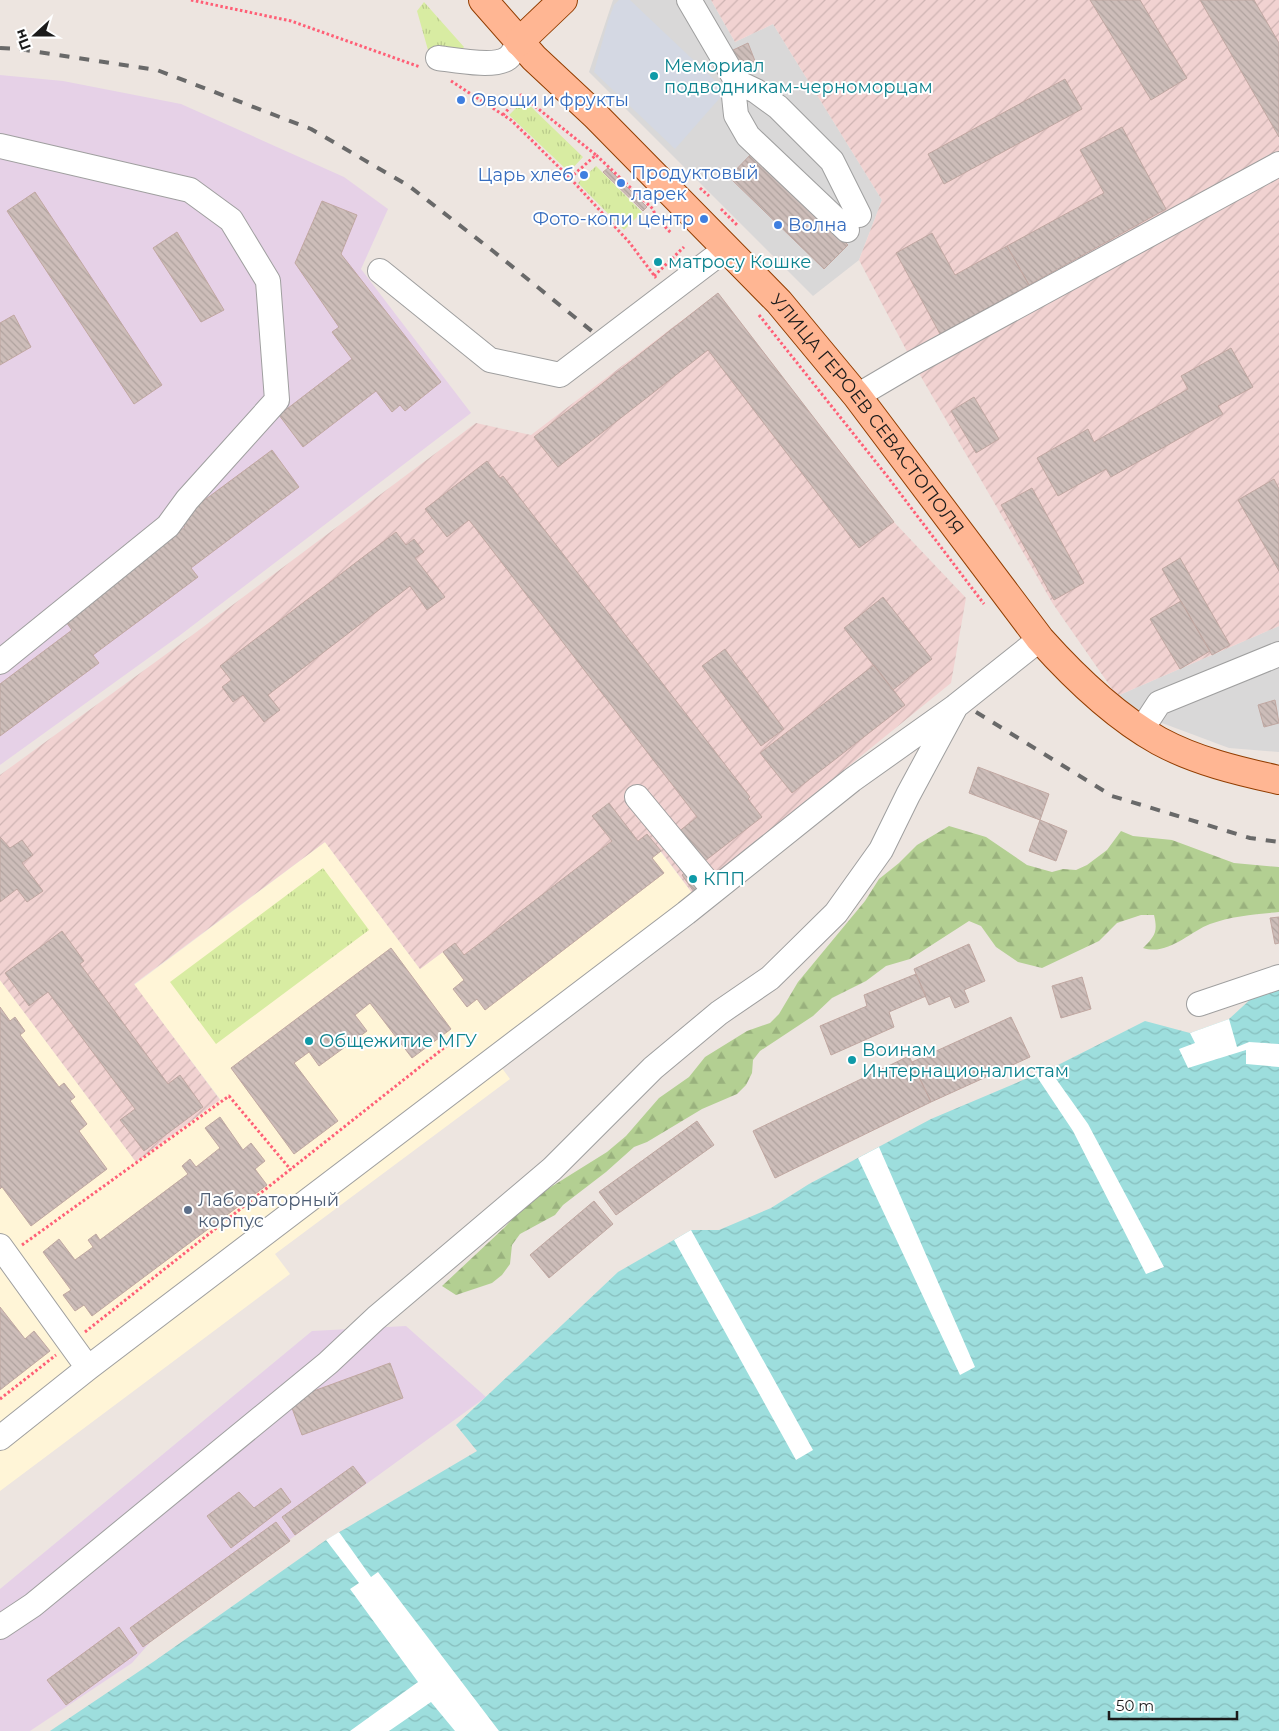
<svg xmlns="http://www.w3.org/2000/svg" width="1279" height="1731" font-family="Montserrat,sans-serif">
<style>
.residential{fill:#d9d8d8}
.industrial{fill:#e6d1e7}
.education{fill:#fff5d7}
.military{fill:url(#military-furrows)}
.grass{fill:url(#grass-tufts)}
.forest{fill:url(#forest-firs)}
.plaza{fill:#d4d8e3}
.water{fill:url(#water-waves)}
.pier{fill:#fff}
.building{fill:url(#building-back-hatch);stroke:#c0a7a1}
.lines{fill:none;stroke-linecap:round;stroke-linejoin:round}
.minor-casing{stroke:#9f9f9f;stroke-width:26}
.major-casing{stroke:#923d00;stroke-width:30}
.path{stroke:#ff5f76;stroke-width:3;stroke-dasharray:2.5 2.5;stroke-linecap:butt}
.minor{stroke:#fff;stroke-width:24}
.major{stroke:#ffb693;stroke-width:28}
.rail{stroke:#696969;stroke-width:4;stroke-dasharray:10 10;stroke-linecap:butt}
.culture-dot{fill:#0f9aa8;stroke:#fff;stroke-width:2}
.shop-dot{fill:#3f7fe0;stroke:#fff;stroke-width:2}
.service-dot{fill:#5c6f8a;stroke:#fff;stroke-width:2}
.labels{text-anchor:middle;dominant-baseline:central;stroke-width:4;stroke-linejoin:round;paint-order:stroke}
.culture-label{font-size:18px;fill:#0d838f;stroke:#fff;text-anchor:start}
.shop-label{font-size:18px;fill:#366cbe;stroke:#fff;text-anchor:start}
.street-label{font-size:18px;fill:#1b1b1b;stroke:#fff}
.service-label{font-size:18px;fill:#4e5e75;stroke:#fff;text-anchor:start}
</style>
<defs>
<pattern id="military-furrows" width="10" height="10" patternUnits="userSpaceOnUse" patternTransform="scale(1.25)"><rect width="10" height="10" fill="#f1d2d1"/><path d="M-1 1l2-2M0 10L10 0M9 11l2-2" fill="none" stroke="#ceb4b3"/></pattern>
<pattern id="grass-tufts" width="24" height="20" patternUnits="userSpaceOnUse" patternTransform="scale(1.25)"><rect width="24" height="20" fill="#d8eca2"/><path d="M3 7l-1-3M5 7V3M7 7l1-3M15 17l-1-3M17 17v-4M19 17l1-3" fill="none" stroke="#b9ca8b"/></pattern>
<pattern id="forest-firs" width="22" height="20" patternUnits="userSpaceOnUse" patternTransform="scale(1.25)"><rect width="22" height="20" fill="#b3cf92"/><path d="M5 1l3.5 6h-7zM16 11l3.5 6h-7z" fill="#99b17d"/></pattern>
<pattern id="water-waves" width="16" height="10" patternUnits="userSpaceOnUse" patternTransform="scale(1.25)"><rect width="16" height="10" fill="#9ddedd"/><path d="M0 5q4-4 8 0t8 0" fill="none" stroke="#87bebd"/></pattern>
<pattern id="building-back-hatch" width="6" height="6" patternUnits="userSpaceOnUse" patternTransform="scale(1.25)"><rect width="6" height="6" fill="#cdbdb9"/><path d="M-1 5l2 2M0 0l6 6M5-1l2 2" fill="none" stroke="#afa29e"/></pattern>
</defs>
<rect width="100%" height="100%" fill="#ede5e0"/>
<path class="residential" d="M 613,0 L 711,0 L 735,42 L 773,24 L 882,200 L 859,260 L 813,296 L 589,72 Z
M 1279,626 L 1279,752 L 1229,748 L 1154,720 L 1117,696 Z"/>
<path class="industrial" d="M 0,75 L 63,81 L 181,104 L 344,177 L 388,209 L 361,269 L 471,413 L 179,636 L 0,765 Z
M 406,1326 L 486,1397 L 153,1639 L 132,1663 L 30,1731 L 0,1731 L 0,1589 L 312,1331 Z"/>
<path class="education" d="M 609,803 L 638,841 L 647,834 L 696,898 L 490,1052 L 510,1079 L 275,1254 L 290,1274 L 0,1491 L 0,980 L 136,1162 L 220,1099 L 134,985 L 325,842 L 420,969 L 455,943 L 464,954 L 612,842 L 592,816 Z"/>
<path class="military" d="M 711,0 L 1279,0 L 1279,626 L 1117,696 L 1053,604 L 913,363 L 859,260 L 882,200 L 773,24 L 735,42 Z
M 718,293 L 894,522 L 966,598 L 951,683 L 706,882 L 696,898 L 648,834 L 638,841 L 608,803 L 593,816 L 612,841 L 464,955 L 455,943 L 420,969 L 325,842 L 134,984 L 220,1100 L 136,1162 L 0,980 L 0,775 L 187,639 L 476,423 L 531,435 Z"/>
<path class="grass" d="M 424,2 L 464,47 L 458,54 L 439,54 L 428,50 L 417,11 Z
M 524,100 L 583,157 L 569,172 L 509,115 Z
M 596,166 L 642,212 L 624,230 L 578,183 Z
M 323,868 L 369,930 L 216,1044 L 170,982 Z"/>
<path class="forest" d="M 949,826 L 986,837 L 1027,865 L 1052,872 L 1063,869 L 1076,870 L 1087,865 L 1107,850 L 1121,831 L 1133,836 L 1172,840 L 1234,863 L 1279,867 L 1279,912 C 1257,914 1231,916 1210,924 C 1189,932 1168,956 1143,948 C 1155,936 1158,932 1154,915 L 1141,915 L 1117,923 L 1099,941 L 1042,968 L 1018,962 L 996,947 L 981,926 L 969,921 L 910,959 L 886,966 L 866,981 L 832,998 L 813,1016 L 760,1051 L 753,1060 L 752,1073 L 746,1085 L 737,1094 L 702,1109 L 647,1142 L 634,1147 L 606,1172 L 563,1205 L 555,1215 L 520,1234 L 512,1245 L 510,1264 L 502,1275 L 492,1283 L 456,1295 L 442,1286 L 505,1227 L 530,1200 L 607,1152 L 626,1136 L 659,1098 L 689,1077 L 705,1057 L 747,1031 L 770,1023 L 779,1014 L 798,982 L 865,901 L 879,879 L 899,863 L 917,845 Z"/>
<path class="plaza" d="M 619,0 L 630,0 L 726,91 L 675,149 L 594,72 L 608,21 L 614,5 Z"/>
<path class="water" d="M 1279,990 L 1279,1731 L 50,1731 L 156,1660 L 326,1540 L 477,1451 L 456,1425 L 618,1272 L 691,1230 L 719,1230 L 771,1208 L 809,1184 L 931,1119 L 1054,1067 L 1145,1021 L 1190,1033 L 1229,1019 L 1253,997 Z"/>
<path class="pier" d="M 1229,1019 L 1237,1047 L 1249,1042 L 1279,1044 L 1279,1067 L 1246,1064 L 1246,1050 L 1188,1068 L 1179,1049 L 1195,1043 L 1190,1033 Z
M 1049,1069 L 1088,1124 L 1164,1267 L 1146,1274 L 1073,1131 L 1035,1074 Z
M 879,1147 L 975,1367 L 960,1375 L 858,1158 Z
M 691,1230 L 813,1450 L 796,1460 L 674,1240 Z
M 339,1532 L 371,1577 L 378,1572 L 499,1731 L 455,1731 L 431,1702 L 389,1731 L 350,1731 L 418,1682 L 350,1589 L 359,1583 L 326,1540 Z"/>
<path class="building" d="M 1090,0 L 1140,0 L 1187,78 L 1151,100 Z
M 1200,0 L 1254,0 L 1279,43 L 1279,137 Z
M 748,43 L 755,61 L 740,69 L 731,51 Z
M 1065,79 L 1082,109 L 944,184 L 928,154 Z
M 1122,127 L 1166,209 L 1029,285 L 1007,246 L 1104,193 L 1080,150 Z
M 753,152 L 848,245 L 824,269 L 729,177 Z
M 608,168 L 647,207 L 643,211 L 603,172 Z
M 35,192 L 162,385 L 134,404 L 7,211 Z
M 322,201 L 357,215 L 341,254 L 441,382 L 405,411 L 400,405 L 392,412 L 376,391 L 303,447 L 279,415 L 352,359 L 332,332 L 339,327 L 295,263 Z
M 177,232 L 224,310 L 201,322 L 153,248 Z
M 932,233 L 955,275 L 1007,246 L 1029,285 L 940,334 L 896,253 Z
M 718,293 L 894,522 L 859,548 L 708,350 L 558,467 L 534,437 Z
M 14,315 L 31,347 L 0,365 L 0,323 Z
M 1231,348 L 1253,387 L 1218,406 L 1223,414 L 1111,477 L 1106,469 L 1058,496 L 1037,458 L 1088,429 L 1094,442 L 1188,389 L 1181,376 Z
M 974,397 L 999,439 L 976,453 L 951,411 Z
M 272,450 L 299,487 L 191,568 L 198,577 L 93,655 L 99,663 L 0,736 L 0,684 L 72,630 L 63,618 L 185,527 L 179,519 Z
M 487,461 L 500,478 L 503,476 L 750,797 L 748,799 L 762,817 L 701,864 L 677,833 L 697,817 L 469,520 L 447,537 L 425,509 Z
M 1274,479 L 1279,489 L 1279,571 L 1238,500 Z
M 1032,488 L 1084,583 L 1054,600 L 1001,505 Z
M 396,532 L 406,545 L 414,539 L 424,552 L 415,558 L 445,597 L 427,610 L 410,586 L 268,695 L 280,710 L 264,722 L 243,695 L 233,702 L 222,687 L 231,680 L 220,666 Z
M 1180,558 L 1230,645 L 1212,655 L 1162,569 Z
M 883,597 L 932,659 L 893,690 L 844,628 Z
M 1181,601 L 1210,651 L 1180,669 L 1150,619 Z
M 725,649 L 784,729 L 761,746 L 702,666 Z
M 874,665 L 905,705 L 792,793 L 760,753 Z
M 1275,700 L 1279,723 L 1264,727 L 1258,705 Z
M 978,767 L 1049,794 L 1040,820 L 969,793 Z
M 609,803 L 638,841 L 647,834 L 661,851 L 652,858 L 664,873 L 485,1010 L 477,999 L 467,1007 L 453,989 L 464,980 L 443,952 L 455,943 L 464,955 L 612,841 L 592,816 Z
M 1040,820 L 1067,831 L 1056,861 L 1029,851 Z
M 0,837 L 10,848 L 22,840 L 33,855 L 22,863 L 43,891 L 27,902 L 17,889 L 0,902 Z
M 692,867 L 704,884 L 694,892 L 682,875 Z
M 1279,917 L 1279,943 L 1275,944 L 1270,918 Z
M 62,931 L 84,961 L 80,964 L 168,1084 L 180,1075 L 203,1107 L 144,1151 L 120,1120 L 135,1109 L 48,992 L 29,1006 L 5,973 Z
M 969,944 L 985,981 L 964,990 L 969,1002 L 955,1008 L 950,996 L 929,1005 L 914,969 Z
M 391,948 L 451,1029 L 412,1058 L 370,1003 L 355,1015 L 367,1031 L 319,1066 L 309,1052 L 294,1063 L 338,1121 L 294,1154 L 231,1068 Z
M 916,974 L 926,996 L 889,1012 L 894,1027 L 831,1055 L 820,1026 L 867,1006 L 864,995 Z
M 1082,977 L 1091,1009 L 1061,1018 L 1052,986 Z
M 0,1007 L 10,1021 L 15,1017 L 25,1031 L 20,1035 L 59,1087 L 64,1083 L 75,1097 L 70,1101 L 87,1124 L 79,1131 L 107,1169 L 31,1226 L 2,1187 L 0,1189 Z
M 1011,1017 L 1030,1057 L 931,1102 L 912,1062 Z
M 909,1056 L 931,1102 L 775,1178 L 753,1131 Z
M 220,1117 L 243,1150 L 251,1143 L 265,1161 L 255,1169 L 267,1185 L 92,1316 L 84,1305 L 75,1311 L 63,1295 L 71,1290 L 43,1252 L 59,1239 L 75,1260 L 93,1247 L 88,1240 L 96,1234 L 100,1240 L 188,1174 L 182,1166 L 190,1159 L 196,1167 L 220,1148 L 205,1128 Z
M 697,1121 L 714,1145 L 616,1215 L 599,1192 Z
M 594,1201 L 613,1224 L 549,1278 L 530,1255 Z
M 0,1307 L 25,1339 L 34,1331 L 50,1351 L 0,1390 Z
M 390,1363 L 403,1398 L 302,1435 L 289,1400 Z
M 353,1466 L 366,1483 L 295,1535 L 282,1517 Z
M 281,1488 L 291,1502 L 231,1548 L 207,1516 L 239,1492 L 254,1508 Z
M 276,1522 L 290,1541 L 143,1647 L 130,1628 Z
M 119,1627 L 137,1653 L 66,1705 L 47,1680 Z"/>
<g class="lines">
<g class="minor-casing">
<path id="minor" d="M 689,0 L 737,82 L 734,96 L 736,115 L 748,136 L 847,230
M 438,58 C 454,60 495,68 508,58 C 513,54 516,47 519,42
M 737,82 L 756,91 L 778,107 L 832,161 L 859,215
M 0,146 L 190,190 L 231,220 L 268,281 L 277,400 L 187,500 L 168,526 L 0,662
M 380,271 L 490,360 L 560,375 L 727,248
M 857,396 L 913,363 L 1279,164
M 1142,729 L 1159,703 L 1279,654
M 637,797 L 714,890
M 1199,1004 L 1279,977
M 0,1246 L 88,1368
M 0,1438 L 88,1368 L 686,913 L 852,780 L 956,706 L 1040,639
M 0,1627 L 33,1605 L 328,1363 L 376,1318 L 552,1169 L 653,1068 L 719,1013 L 770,978 L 836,913 L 881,850 L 908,795 L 956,706"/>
</g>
<g class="major-casing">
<g id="major">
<path id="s1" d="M 483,0 L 534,58 L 595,115 L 779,302 L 857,396 L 1040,639 C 1074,677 1114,716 1159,741 C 1196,761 1238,771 1279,780"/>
<path d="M 519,42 L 563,0"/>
</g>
</g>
<path class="path" d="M 191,0 L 291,21 L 420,67
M 451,81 L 511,120 L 570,178 L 629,242 L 656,278
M 503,115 L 521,95 L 596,155
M 570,178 L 596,155 L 653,209 L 656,217 L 671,233
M 700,188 L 709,196
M 721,209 L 737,225
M 654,276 L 684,247
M 759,315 L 887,476 L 984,604
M 22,1245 L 229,1096 L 291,1170
M 85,1332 L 459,1036
M 0,1399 L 56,1355"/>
<use href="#minor" class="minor"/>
<use href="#major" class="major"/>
<path class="rail" d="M 0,48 L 19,49 L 157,70 L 311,129 L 409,186 L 493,251 L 593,332
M 976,712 L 1112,796 L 1250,838 L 1279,842"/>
</g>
<g class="culture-dot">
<circle cx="654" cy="76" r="5"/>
<circle cx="658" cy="262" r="5"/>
<circle cx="693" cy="879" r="5"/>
<circle cx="309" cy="1041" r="5"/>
<circle cx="852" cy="1060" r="5"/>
</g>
<g class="shop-dot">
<circle cx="461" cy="100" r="5"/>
<circle cx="584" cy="175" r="5"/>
<circle cx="621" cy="183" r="5"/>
<circle cx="704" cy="219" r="5"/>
<circle cx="778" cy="225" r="5"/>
</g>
<circle class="service-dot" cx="188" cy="1210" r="5"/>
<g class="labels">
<g class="culture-label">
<text x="664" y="66">Мемориал<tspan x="664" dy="21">подводникам-черноморцам</tspan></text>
<text x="668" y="262">матросу Кошке</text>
<text x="703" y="879">КПП</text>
<text x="319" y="1041">Общежитие МГУ</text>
<text x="862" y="1050">Воинам<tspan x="862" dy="21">Интернационалистам</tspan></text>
</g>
<g class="shop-label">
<text x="471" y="100">Овощи и фрукты</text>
<text x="631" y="173">Продуктовый<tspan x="631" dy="21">ларек</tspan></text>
<text x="574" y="175" text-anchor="end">Царь хлеб</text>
<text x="694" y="219" text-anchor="end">Фото-копи центр</text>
<text x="788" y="225">Волна</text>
</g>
<g class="street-label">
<text stroke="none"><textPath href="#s1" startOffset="566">УЛИЦА ГЕРОЕВ СЕВАСТОПОЛЯ</textPath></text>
</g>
<g class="service-label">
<text x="198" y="1200">Лабораторный<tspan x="198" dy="21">корпус</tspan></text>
</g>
</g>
<g transform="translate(35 35) rotate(249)" stroke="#ffffff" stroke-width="4" paint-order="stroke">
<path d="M0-4L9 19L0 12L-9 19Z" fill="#1b1b1b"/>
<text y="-8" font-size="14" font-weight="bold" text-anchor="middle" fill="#1b1b1b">Пн</text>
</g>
<path d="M1109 1711v8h128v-8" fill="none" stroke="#1b1b1b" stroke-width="2.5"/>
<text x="1116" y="1711" font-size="15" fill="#1b1b1b" stroke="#ffffff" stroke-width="4" paint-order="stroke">50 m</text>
</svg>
